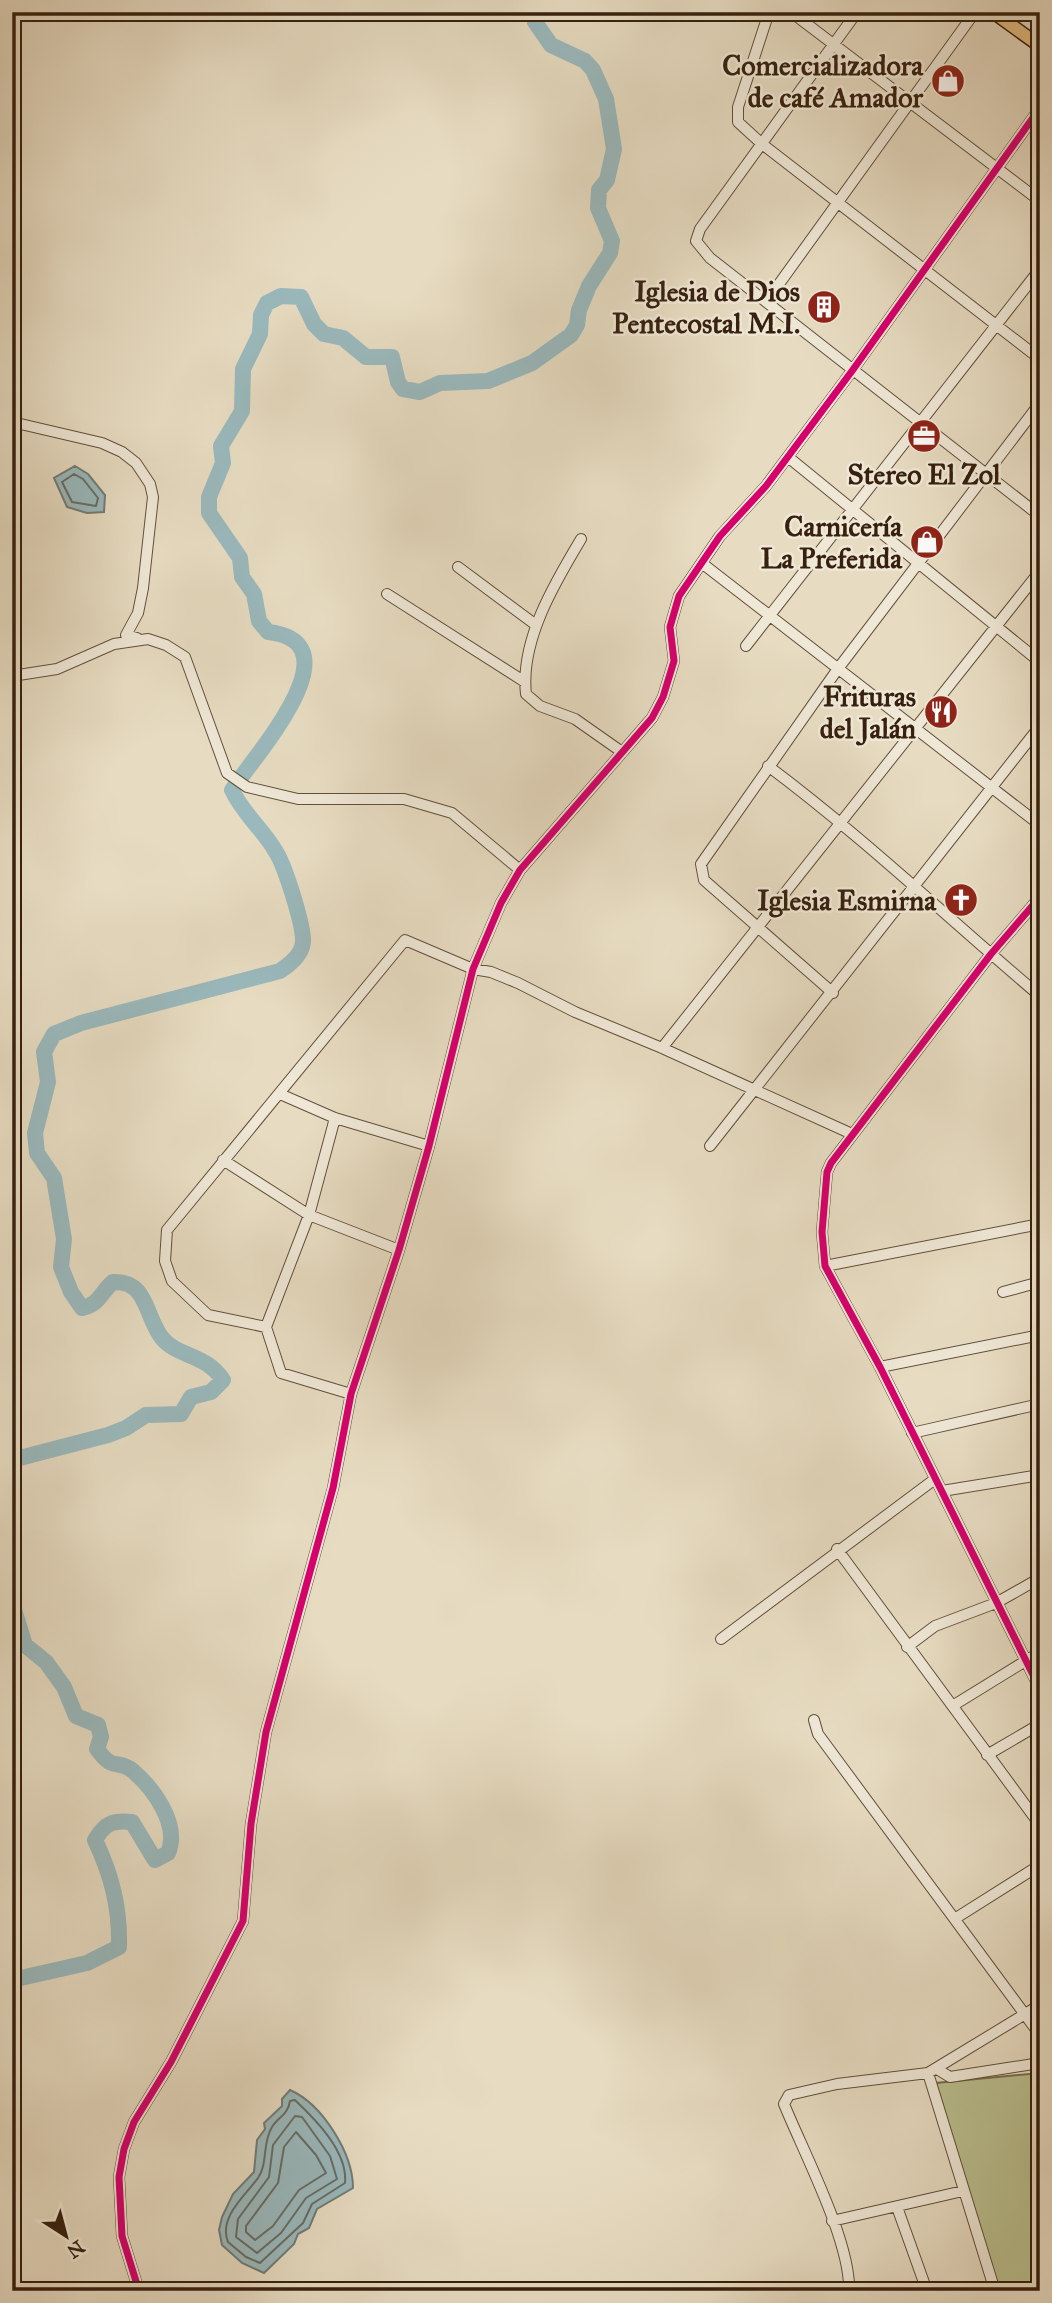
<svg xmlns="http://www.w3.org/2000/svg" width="1052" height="2303" font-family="'IM FELL Great Primer',serif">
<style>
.green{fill:#babf8f;stroke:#78704e;stroke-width:2}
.water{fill:#9ab9bd;stroke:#727c77;stroke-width:2}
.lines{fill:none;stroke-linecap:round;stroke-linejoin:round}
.shore{stroke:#686c66;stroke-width:2}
.river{stroke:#9ab9bd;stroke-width:16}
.minor-casing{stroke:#634f3b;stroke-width:12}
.major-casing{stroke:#37200e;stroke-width:15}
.minor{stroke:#efe8d7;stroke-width:10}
.major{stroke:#e4be81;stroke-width:12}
.cycleway-casing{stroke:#efe8d7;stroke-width:11}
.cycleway{stroke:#d6006c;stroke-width:7}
.labels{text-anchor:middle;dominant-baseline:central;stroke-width:5;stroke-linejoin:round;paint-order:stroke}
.poi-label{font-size:28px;font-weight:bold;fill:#37200e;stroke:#efe8d7;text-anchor:end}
</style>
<rect width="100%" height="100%" fill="#e7dcc2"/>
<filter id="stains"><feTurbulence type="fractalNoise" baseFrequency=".00286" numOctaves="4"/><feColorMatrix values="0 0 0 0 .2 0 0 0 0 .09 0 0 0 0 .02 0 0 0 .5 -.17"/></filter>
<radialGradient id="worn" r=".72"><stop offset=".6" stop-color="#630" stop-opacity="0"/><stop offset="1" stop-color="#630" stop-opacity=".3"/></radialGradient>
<path class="green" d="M 1040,2073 L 1040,2291 L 999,2291 L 936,2083 Z"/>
<path class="water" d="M 75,466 L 88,474 L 105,495 L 104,512 L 87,513 L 67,507 L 54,478 Z
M 290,2090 C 322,2104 353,2153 353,2188 L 317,2209 L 309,2228 L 298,2234 L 294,2244 L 264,2273 L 242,2263 L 222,2245 L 219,2230 L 222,2217 L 233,2194 L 254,2172 L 257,2140 L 265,2129 L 264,2123 L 282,2106 L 282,2099 Z"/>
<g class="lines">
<path class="shore" d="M 74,474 L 83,479 L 98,498 L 96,506 L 72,502 L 62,482 Z
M 295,2100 C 316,2120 348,2152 345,2183 L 312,2204 L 303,2223 L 260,2263 L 246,2257 L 228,2242 C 218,2217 246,2195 258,2178 C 268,2164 262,2143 272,2127 C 278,2117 288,2115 290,2101 Z
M 295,2116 L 302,2117 L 330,2156 L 337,2179 L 306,2198 L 281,2233 L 257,2253 L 236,2237 L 238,2219 L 269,2177 L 273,2145 Z
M 296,2132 L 316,2155 L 326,2173 L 299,2190 L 273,2226 L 255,2240 L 246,2232 L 246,2226 L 278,2183 L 284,2147 Z"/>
<path class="river" d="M 12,1460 L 108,1435 L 126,1428 L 146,1415 L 181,1414 L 191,1397 L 211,1392 L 223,1380 C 205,1353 177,1357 162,1338 C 145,1317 148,1280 113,1282 C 101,1292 99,1305 82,1308 L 71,1292 L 61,1267 L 64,1239 L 54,1178 L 37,1153 L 35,1133 L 48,1082 L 44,1052 L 54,1034 L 81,1023 L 280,971 C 290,964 302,955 303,942 C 304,926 285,866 276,852 C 263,829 243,814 232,790 C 254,756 359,642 268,632 L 259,621 L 254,594 L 242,577 L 240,558 L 209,513 L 209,497 L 223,463 L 221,446 L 242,411 L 243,369 L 260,334 L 261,315 L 267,303 L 281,296 L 301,297 L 314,324 L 324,334 L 343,338 L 366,357 L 392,357 L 398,382 L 403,389 L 420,392 L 440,383 L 488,381 L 532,363 L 571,335 L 577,325 L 579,310 L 589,286 L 610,253 L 612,241 L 598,208 L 599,190 L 607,180 L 614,149 L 606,99 L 593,70 L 585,61 L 551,45 L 535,22 L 541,12
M 12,1603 L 25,1645 L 46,1662 L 64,1687 L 76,1716 L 98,1725 L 101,1737 L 97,1749 C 114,1773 117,1758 133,1771 C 154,1789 180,1825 168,1853 L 155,1860 L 132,1822 C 113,1820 105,1823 95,1840 C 112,1876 120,1908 119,1947 L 87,1963 L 12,1980"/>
<g class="minor-casing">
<path id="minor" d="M 769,12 L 738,107 L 738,122 L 762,144 L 1040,359
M 791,12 L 1040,201
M 857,12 L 700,229 L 696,241 L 710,258 L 1040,516
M 766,302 L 975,12
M 12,422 L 102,443 L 122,452 L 136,463 L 150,484 L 153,497 L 143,588 L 138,613 L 126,635 L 137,638
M 788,457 L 1040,662
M 581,539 C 554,584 520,641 526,694 L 540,706 L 575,719 L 622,752
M 703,564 L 1040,825
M 458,567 L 536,625
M 387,594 L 525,682
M 746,646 L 1040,269
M 12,676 L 57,669 L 114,644 L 148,639 L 166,645 L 185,657 L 227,773 L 247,787 L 298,799 L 404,799 L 452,813 L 520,870
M 768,766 C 863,837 949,919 1040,996
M 1040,897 L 991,954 L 831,1163 L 827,1172 L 822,1232 L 825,1266 L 880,1367 L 1040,1689
M 833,993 L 704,880 L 701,864 L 837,670 L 1040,403
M 662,1048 L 1040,571
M 280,1094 L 335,1118 L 429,1146
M 335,1118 L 309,1215 L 266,1327 L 281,1373 L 351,1394
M 710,1146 L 1040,726
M 223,1160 L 309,1215 L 399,1250
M 825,1266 L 1040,1224
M 1003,1292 L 1040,1282
M 266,1327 L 208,1315 L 172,1281 L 165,1261 L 167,1230 L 405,940 L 473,969 L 491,972 L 518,983 L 575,1012 L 662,1048 L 852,1134
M 880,1367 L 1040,1335
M 912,1433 L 1040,1404
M 942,1491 L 1040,1475
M 837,1549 L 1040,1825
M 721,1639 L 935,1479
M 907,1647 L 935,1626 L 996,1603 L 1040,1578
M 954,1705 L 1040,1652
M 814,1720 L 818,1734 L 1040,2035
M 987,1755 L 1040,1724
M 956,1918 L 1040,1865
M 937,2069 L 950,2077 L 1040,2063
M 928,2073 L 995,2291
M 897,2207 L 927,2291
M 832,2221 L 963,2191
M 139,2291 L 122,2236 L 119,2177 L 124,2149 L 134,2122 L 171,2062 L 243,1921 L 251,1824 L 266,1732 L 333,1488 L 351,1394 L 399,1250 L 429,1146 L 473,969 L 501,903 L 520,870 L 652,718 L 663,697 L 674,661 L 670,627 L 679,596 L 720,536 L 766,486 L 852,371 L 1040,108
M 849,2291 C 851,2242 803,2151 784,2104 L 789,2095 L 837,2084 L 928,2073 L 1040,2005"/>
</g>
<g class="major-casing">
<path id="major" d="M 993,12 L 1040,46"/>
</g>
<use href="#minor" class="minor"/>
<use href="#major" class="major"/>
<g class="cycleway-casing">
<path id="cycleway" d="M 1040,897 L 991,954 L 831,1163 L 827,1172 L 822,1232 L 825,1266 L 880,1367 L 1040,1689
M 139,2291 L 122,2236 L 119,2177 L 124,2149 L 134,2122 L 171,2062 L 243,1921 L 251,1824 L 266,1732 L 333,1488 L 351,1394 L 399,1250 L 429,1146 L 473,969 L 501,903 L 520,870 L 652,718 L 663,697 L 674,661 L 670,627 L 679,596 L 720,536 L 766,486 L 852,371 L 1040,108"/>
</g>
<use href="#cycleway" class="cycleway"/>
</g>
<defs>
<g id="shop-disc" transform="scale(1.75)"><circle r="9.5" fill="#8f2418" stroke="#efe8d7"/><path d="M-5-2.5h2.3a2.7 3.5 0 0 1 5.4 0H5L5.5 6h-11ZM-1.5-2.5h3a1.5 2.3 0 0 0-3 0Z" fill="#fff"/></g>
<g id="building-disc" transform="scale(1.75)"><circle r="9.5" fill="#8f2418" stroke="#efe8d7"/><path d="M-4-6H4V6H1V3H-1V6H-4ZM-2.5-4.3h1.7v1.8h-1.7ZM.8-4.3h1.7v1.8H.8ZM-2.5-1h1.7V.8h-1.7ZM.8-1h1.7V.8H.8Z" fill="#fff"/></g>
<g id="office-disc" transform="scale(1.75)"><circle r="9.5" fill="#8f2418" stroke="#efe8d7"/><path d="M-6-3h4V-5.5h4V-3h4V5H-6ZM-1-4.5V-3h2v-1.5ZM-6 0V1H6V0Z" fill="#fff"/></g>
<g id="restaurant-disc" transform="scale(1.75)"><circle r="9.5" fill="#8f2418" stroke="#efe8d7"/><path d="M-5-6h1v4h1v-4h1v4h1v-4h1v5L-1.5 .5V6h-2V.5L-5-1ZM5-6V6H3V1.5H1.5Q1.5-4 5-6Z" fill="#fff"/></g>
<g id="church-disc" transform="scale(1.75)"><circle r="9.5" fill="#8f2418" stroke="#efe8d7"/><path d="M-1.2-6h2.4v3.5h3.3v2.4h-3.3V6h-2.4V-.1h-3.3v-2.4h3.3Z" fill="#fff"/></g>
</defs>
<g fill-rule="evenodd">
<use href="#shop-disc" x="948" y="81"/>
<use href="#building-disc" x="824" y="307"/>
<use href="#office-disc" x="924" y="436"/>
<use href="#shop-disc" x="927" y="542"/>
<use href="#restaurant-disc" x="941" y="712"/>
<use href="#church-disc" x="961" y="900"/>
</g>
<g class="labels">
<g class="poi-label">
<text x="923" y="65">Comercializadora<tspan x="923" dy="32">de café Amador</tspan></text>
<text x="800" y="291">Iglesia de Dios<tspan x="800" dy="32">Pentecostal M.I.</tspan></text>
<text x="924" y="474" text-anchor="middle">Stereo El Zol</text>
<text x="902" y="526">Carnicería<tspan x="902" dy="32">La Preferida</tspan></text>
<text x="916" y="696">Frituras<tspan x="916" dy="32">del Jalán</tspan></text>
<text x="936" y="900">Iglesia Esmirna</text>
</g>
</g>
<rect width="1052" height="2303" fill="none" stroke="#e7dcc2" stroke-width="42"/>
<rect x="14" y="14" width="1024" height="2275" fill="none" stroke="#37200e" stroke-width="3.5"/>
<rect x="21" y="21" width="1010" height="2261" fill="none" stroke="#37200e" stroke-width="2"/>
<g transform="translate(66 2236) rotate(144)" stroke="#efe8d7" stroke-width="5" paint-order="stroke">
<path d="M0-5L12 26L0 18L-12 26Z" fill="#37200e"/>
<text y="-10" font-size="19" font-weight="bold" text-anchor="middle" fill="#37200e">N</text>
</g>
<rect width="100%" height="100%" filter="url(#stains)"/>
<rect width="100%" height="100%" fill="url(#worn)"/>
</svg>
